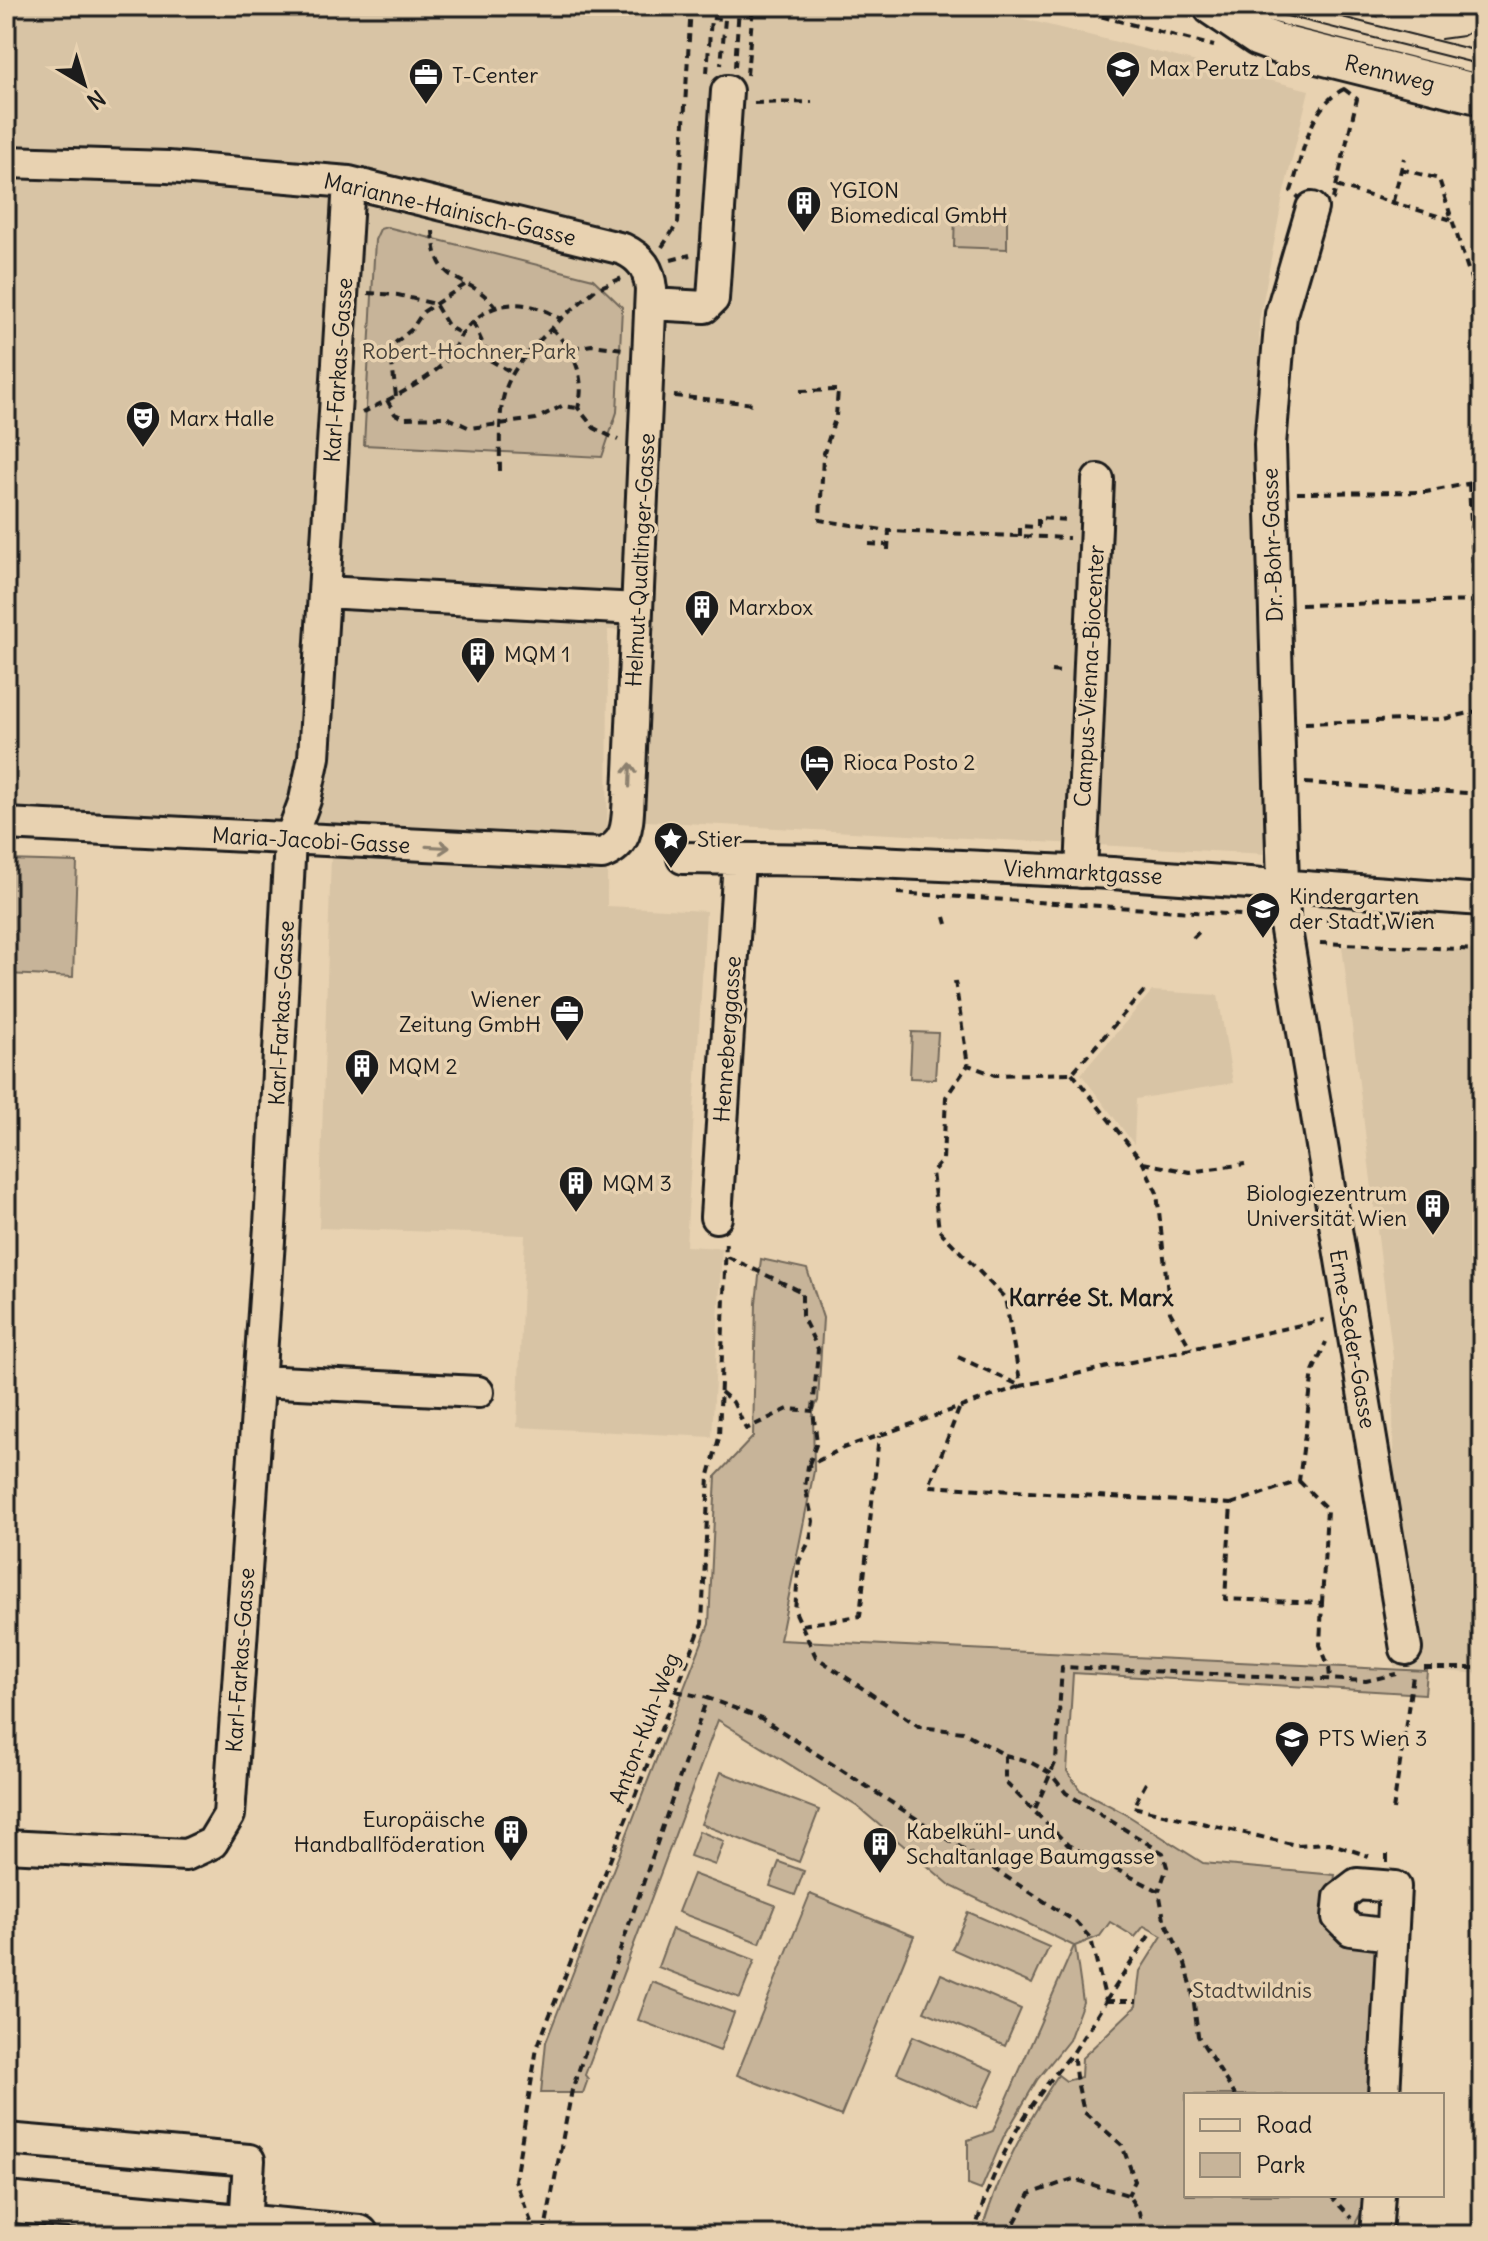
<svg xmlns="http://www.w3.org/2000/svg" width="1488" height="2241" font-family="Delius,sans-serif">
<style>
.built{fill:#d8c4a5}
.green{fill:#c7b499;stroke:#72685a;stroke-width:2}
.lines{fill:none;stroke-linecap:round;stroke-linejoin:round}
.minor-casing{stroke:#1c1c1c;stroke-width:36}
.major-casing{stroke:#1c1c1c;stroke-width:44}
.path{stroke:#1c1c1c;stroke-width:4;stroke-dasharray:8 6;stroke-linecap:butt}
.minor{stroke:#e8d2b1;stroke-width:30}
.major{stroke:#e8d2b1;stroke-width:38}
.tram{stroke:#1c1c1c;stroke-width:2}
.oneway{stroke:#8c806e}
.labels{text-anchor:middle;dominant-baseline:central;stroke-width:7;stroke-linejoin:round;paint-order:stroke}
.poi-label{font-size:22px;fill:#1c1c1c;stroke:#e8d2b1;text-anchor:start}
.street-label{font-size:22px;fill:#1c1c1c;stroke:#e8d2b1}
.park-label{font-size:22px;fill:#47423b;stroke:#e8d2b1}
.neighbourhood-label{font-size:24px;font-weight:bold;fill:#1c1c1c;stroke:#e8d2b1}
</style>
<rect width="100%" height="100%" fill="#e8d2b1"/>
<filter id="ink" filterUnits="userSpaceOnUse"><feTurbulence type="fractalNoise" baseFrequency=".0125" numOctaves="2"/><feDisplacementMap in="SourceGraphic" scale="16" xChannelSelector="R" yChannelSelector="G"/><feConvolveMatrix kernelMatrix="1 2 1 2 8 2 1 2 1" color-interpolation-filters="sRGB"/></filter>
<g filter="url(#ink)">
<path class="built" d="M 6,6 L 972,6 L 1309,90 L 1283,196 L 1259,322 L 1267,854 L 627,820 L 631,631 L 608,630 L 607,906 L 706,911 L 686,1246 L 722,1248 L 712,1437 L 517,1427 L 525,1235 L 319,1228 L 331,855 L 6,843 Z
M 1342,946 L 1482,950 L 1482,1674 L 1394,1667 L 1393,1358 Z
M 1152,991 L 1218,995 L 1233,1083 L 1136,1099 L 1134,1144 L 1081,1074 Z"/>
<path class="green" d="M 955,210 L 1007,211 L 1007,249 L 954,247 Z
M 387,227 L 593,279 L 622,307 L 617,412 L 602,457 L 364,445 L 375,240 L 380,229 Z
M 6,860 L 77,862 L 73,977 L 6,974 Z
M 912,1032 L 938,1033 L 935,1079 L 910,1078 Z
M 761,1259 L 807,1269 L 823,1318 L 818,1401 L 813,1411 L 814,1471 L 780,1640 L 1427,1671 L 1425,1694 L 1073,1673 L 1067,1771 L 1080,1790 L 1124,1813 L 1203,1863 L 1335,1875 L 1330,1916 L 1384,1950 L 1374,2095 L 1186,2095 L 1186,2195 L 1367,2195 C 1366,2212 1354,2218 1352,2235 L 980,2235 C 1000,2171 1022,2131 1058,2075 L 1066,2081 L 1081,2077 L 1082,2058 L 1136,2006 L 1140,1971 L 1162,1936 L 1144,1926 L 1135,1937 L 1110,1922 L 1100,1936 L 1075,1946 L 1083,2002 L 1069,2040 L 1037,2080 L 1003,2138 L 981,2190 L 968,2185 L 968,2140 L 993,2131 L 1074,1946 L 951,1886 L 858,1807 L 718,1720 L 585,2075 L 588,2079 L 583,2093 L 541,2093 L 546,2042 L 709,1624 L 716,1476 L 753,1437 L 756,1303 Z
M 721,1772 L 819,1810 L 799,1862 L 701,1824 Z
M 699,1831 L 724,1841 L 715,1865 L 690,1856 Z
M 779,1862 L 804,1871 L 795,1895 L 770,1886 Z
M 693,1874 L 775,1905 L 760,1943 L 678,1912 Z
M 810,1894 L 914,1936 L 841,2116 L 737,2075 Z
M 968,1912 L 1049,1947 L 1032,1984 L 952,1949 Z
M 672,1929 L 755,1960 L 740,1998 L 658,1967 Z
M 941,1974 L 1021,2009 L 1005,2046 L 924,2011 Z
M 652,1982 L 734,2013 L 720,2051 L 638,2020 Z
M 913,2036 L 994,2071 L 977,2108 L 897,2073 Z"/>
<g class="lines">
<g class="minor-casing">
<path id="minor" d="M 1272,6 L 1482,59
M 6,162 L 168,167 L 349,182 L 623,249 C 642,258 649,269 651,289 L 629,795 C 627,822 630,843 602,854 L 6,824
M 1312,208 L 1281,314 L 1270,445 L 1284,918 L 1406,1649
M 651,304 L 705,307 L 713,299 L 727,91
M 324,592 L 637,609
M 683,858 L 833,860 L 1112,873 L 1482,900
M 1081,872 L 1098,480
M 716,1217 L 739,861
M 259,1381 L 478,1392
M 6,1846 L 186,1855 L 212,1843 L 229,1815 L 270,1226 L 290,840 L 305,800 L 314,757 L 349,182
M 1384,2095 L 1395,1887 L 1357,1884 L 1340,1897 L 1338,1917 L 1351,1930 L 1392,1935
M 6,2139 L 249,2160 L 245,2226
M 1376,2235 L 1379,2195"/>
</g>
<g class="major-casing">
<path id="major" d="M 1213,6 L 1259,37 L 1281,45 L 1482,95
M 1394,6 L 1482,32
M 6,2202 L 359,2235"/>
</g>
<path class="path" d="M 1061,6 L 1214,46
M 735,67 L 739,6
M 707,73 L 711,18 L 725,19 L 721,65
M 747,75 L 753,6
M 6,82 L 11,73
M 1344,89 L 1357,99 L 1333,199 L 1312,208 L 1291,191 C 1303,156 1308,107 1344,89 Z
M 754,103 L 812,102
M 1401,169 L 1439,179 L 1482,313
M 1336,186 L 1452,220
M 1393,201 L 1404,158
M 433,231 C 436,290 465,270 495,306
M 662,247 L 678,223 L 691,6
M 671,260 L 690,255
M 368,293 L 398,295 L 435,304 L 449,327 L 462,334
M 473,322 L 490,360 L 511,372
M 551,328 C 573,349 587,377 578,408 L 594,428 L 618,440
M 572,348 L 592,345 L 623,349
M 800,391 L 838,390 L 836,416 L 823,456 L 820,520 L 889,531
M 396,396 L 390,347 L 412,329 L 423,312 L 466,284
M 674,396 L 755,404
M 387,400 L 395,414 L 403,418 L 446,417 L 470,428 L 536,419 L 562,406 L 578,408
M 362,413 C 389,399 419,386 442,365 C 452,357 455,344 462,334 C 488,298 526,297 561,319 L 596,289 L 622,278
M 500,471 C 499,385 499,380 561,319
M 1469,484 L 1477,647 L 1482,673
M 1297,493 L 1426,492 L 1482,481
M 1020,536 L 1020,526 L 1038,527 L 1038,518 L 1068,520
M 869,544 L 889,545
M 888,550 L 889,531 L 1069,538
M 1301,605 L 1482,601
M 1051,671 L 1063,672
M 1305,723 L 1444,719 L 1482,710
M 1305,783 L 1482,794
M 897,893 L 1256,916
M 945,917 L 947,924
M 1312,920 L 1388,923
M 1193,938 L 1199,932
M 1320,943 L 1482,950
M 955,981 L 968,1065
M 1144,991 L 1072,1073 L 995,1075 L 968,1065 L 946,1097 L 943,1160 L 932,1172 L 939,1230 L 1005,1298 L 1021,1386 L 1324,1320
M 1072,1073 L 1143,1163 L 1157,1193 L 1170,1312 L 1191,1349
M 1143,1163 L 1190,1172 L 1245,1164
M 728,1257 L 802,1292 L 802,1316 L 818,1349 L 813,1411 L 817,1442 L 809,1464
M 958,1357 L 1021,1386 L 843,1448 L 808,1466 L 805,1487 L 813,1521 L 810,1540 L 799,1561 L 795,1611 L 816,1657 L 920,1727 L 963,1732 L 1005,1755 L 1005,1782 L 1068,1845 L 1159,1891 L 1164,1919 L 1184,1960 L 1192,1988 L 1198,2036 L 1235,2095
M 721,1392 L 733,1402 L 746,1429 L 788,1409 L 813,1411
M 959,1409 L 929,1486 L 1231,1504 L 1225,1599 L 1322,1603 L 1320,1645 L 1329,1667 L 1330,1679
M 1299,1481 L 1327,1509 L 1322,1603
M 1231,1504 L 1299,1481 L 1313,1371 L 1326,1342
M 802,1625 L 860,1616 L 879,1436
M 1424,1668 L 1482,1668
M 676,1691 L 707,1698
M 1005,1755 L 1028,1761 L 1050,1773 L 1066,1793 L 1163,1853 L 1167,1867 L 1159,1891
M 1146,1783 L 1133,1807 L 1296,1845 L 1329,1843 L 1369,1856
M 1035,1809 L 1056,1761 L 1062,1667 L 1366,1681 L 1396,1674
M 1393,1810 L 1413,1676
M 1387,1862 L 1387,1848
M 1106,2001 L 1152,1931
M 1106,2001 L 1137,2001
M 1330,2195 L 1351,2218
M 536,2235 L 515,2180 L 537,2048 L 702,1624 L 709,1475 L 719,1438 L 726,1240
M 544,2235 L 572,2090 L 707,1698 L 761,1718 L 1076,1922 L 1091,1939 L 1106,2001 L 1073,2053 L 1076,2077 L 1084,2112 L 1122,2145 L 1135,2181 L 1128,2195
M 974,2235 C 991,2167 1026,2105 1073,2053
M 1008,2235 L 1030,2194 L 1073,2179 L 1128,2195 L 1139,2212 L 1143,2235"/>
<use href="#minor" class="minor"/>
<use href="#major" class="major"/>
<path class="tram" d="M 1247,6 L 1482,65
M 1298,6 L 1482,52
M 1441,39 L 1463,36 L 1482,25"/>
</g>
<defs><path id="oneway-shaft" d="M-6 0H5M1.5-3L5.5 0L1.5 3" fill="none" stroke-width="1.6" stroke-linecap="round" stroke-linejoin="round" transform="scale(2)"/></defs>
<g class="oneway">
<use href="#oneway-shaft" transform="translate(630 775) rotate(-88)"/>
<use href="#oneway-shaft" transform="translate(438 847) rotate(3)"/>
</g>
</g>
<defs>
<g id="university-pin" transform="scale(1.8)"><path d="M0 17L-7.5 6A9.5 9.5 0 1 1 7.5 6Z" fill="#1c1c1c" stroke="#e8d2b1"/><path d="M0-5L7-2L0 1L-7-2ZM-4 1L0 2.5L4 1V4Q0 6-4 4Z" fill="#fff"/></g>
<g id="office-pin" transform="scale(1.8)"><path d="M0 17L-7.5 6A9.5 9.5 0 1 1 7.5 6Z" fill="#1c1c1c" stroke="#e8d2b1"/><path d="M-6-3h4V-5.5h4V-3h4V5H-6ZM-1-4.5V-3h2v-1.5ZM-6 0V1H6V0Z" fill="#fff"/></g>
<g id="building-pin" transform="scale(1.8)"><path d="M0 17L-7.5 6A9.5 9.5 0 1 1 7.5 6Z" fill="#1c1c1c" stroke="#e8d2b1"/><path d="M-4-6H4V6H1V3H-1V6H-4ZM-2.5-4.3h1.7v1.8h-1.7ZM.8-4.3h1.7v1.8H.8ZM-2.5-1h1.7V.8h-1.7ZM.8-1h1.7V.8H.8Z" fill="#fff"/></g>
<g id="theatre-pin" transform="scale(1.8)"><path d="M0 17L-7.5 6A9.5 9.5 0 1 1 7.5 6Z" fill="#1c1c1c" stroke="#e8d2b1"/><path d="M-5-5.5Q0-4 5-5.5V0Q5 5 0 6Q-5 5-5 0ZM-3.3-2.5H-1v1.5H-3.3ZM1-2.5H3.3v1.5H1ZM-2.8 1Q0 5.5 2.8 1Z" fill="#fff"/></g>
<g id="hotel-pin" transform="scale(1.8)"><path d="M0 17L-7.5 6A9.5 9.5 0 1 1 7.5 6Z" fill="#1c1c1c" stroke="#e8d2b1"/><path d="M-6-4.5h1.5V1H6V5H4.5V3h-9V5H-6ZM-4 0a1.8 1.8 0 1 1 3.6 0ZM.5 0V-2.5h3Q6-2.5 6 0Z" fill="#fff"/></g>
<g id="sight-pin" transform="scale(1.8)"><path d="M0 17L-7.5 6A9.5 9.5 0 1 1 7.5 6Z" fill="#1c1c1c" stroke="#e8d2b1"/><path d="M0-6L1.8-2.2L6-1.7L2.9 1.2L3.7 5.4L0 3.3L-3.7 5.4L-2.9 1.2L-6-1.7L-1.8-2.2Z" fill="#fff"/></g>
<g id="school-pin" transform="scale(1.8)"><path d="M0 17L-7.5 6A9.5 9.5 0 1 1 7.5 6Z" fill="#1c1c1c" stroke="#e8d2b1"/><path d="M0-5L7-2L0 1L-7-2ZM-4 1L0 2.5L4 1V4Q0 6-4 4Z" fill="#fff"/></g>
</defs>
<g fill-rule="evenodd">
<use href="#university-pin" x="1123" y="68"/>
<use href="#office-pin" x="426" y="75"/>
<use href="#building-pin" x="804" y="203"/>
<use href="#theatre-pin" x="143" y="418"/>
<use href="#building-pin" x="702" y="607"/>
<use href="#building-pin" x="478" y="654"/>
<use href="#hotel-pin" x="817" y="762"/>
<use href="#sight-pin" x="671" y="839"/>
<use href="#school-pin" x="1263" y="909"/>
<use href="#office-pin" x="567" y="1012"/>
<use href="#building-pin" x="362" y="1066"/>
<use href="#building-pin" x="576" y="1183"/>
<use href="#building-pin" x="1433" y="1206"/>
<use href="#school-pin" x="1292" y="1738"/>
<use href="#building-pin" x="511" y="1832"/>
<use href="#building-pin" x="880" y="1844"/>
</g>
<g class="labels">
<g class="poi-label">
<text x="1149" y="68">Max Perutz Labs</text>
<text x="452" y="75">T-Center</text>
<text x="830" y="190">YGION<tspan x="830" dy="25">Biomedical GmbH</tspan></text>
<text x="169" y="418">Marx Halle</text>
<text x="728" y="607">Marxbox</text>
<text x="504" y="654">MQM 1</text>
<text x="843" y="762">Rioca Posto 2</text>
<text x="697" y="839">Stier</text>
<text x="1289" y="896">Kindergarten<tspan x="1289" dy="25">der Stadt Wien</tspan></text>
<text x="541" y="999" text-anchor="end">Wiener<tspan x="541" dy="25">Zeitung GmbH</tspan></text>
<text x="388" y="1066">MQM 2</text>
<text x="602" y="1183">MQM 3</text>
<text x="1407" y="1193" text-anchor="end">Biologiezentrum<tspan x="1407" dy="25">Universität Wien</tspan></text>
<text x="1318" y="1738">PTS Wien 3</text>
<text x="485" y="1819" text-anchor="end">Europäische<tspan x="485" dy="25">Handballföderation</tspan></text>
<text x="906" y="1831">Kabelkühl- und<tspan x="906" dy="25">Schaltanlage Baumgasse</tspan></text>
</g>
<g class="street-label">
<text transform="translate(1390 73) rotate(14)">Rennweg</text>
<text transform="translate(450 209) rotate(13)">Marianne-Hainisch-Gasse</text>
<text transform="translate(338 370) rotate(-86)">Karl-Farkas-Gasse</text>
<text transform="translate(1272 545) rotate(-92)">Dr.-Bohr-Gasse</text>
<text transform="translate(640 560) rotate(-87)">Helmut-Qualtinger-Gasse</text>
<text transform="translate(1089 676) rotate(-87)">Campus-Vienna-Biocenter</text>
<text transform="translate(311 840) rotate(3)">Maria-Jacobi-Gasse</text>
<text transform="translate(1083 872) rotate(3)">Viehmarktgasse</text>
<text transform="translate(281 1013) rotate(-87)">Karl-Farkas-Gasse</text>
<text transform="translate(727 1039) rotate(-86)">Henneberggasse</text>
<text transform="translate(1353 1339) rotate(80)">Erne-Seder-Gasse</text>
<text transform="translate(240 1660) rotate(-86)">Karl-Farkas-Gasse</text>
<text transform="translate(644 1728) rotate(-69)">Anton-Kuh-Weg</text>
</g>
<g class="park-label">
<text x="469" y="351">Robert-Hochner-Park</text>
<text x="1252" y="1990">Stadtwildnis</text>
</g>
<g class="neighbourhood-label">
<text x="1091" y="1297">Karrée St. Marx</text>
</g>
</g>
<rect width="1488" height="2241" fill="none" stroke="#e8d2b1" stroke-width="32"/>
<rect x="16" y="16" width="1456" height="2209" fill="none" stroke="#1c1c1c" stroke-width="3" filter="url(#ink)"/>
<rect x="1184" y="2093" width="260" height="104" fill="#e8d2b1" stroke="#968975" stroke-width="2"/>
<rect x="1200" y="2119" width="40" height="12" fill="#e8d2b1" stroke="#968975" stroke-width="2"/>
<text x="1256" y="2133" font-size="24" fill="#1c1c1c">Road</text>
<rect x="1200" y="2153" width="40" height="24" fill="#c7b499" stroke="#968975" stroke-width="2"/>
<text x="1256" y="2173" font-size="24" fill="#1c1c1c">Park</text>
<g transform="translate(84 84) rotate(142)" stroke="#e8d2b1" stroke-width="6" paint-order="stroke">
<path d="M0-6L14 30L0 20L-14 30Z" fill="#1c1c1c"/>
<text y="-12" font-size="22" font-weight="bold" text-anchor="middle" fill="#1c1c1c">N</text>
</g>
</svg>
